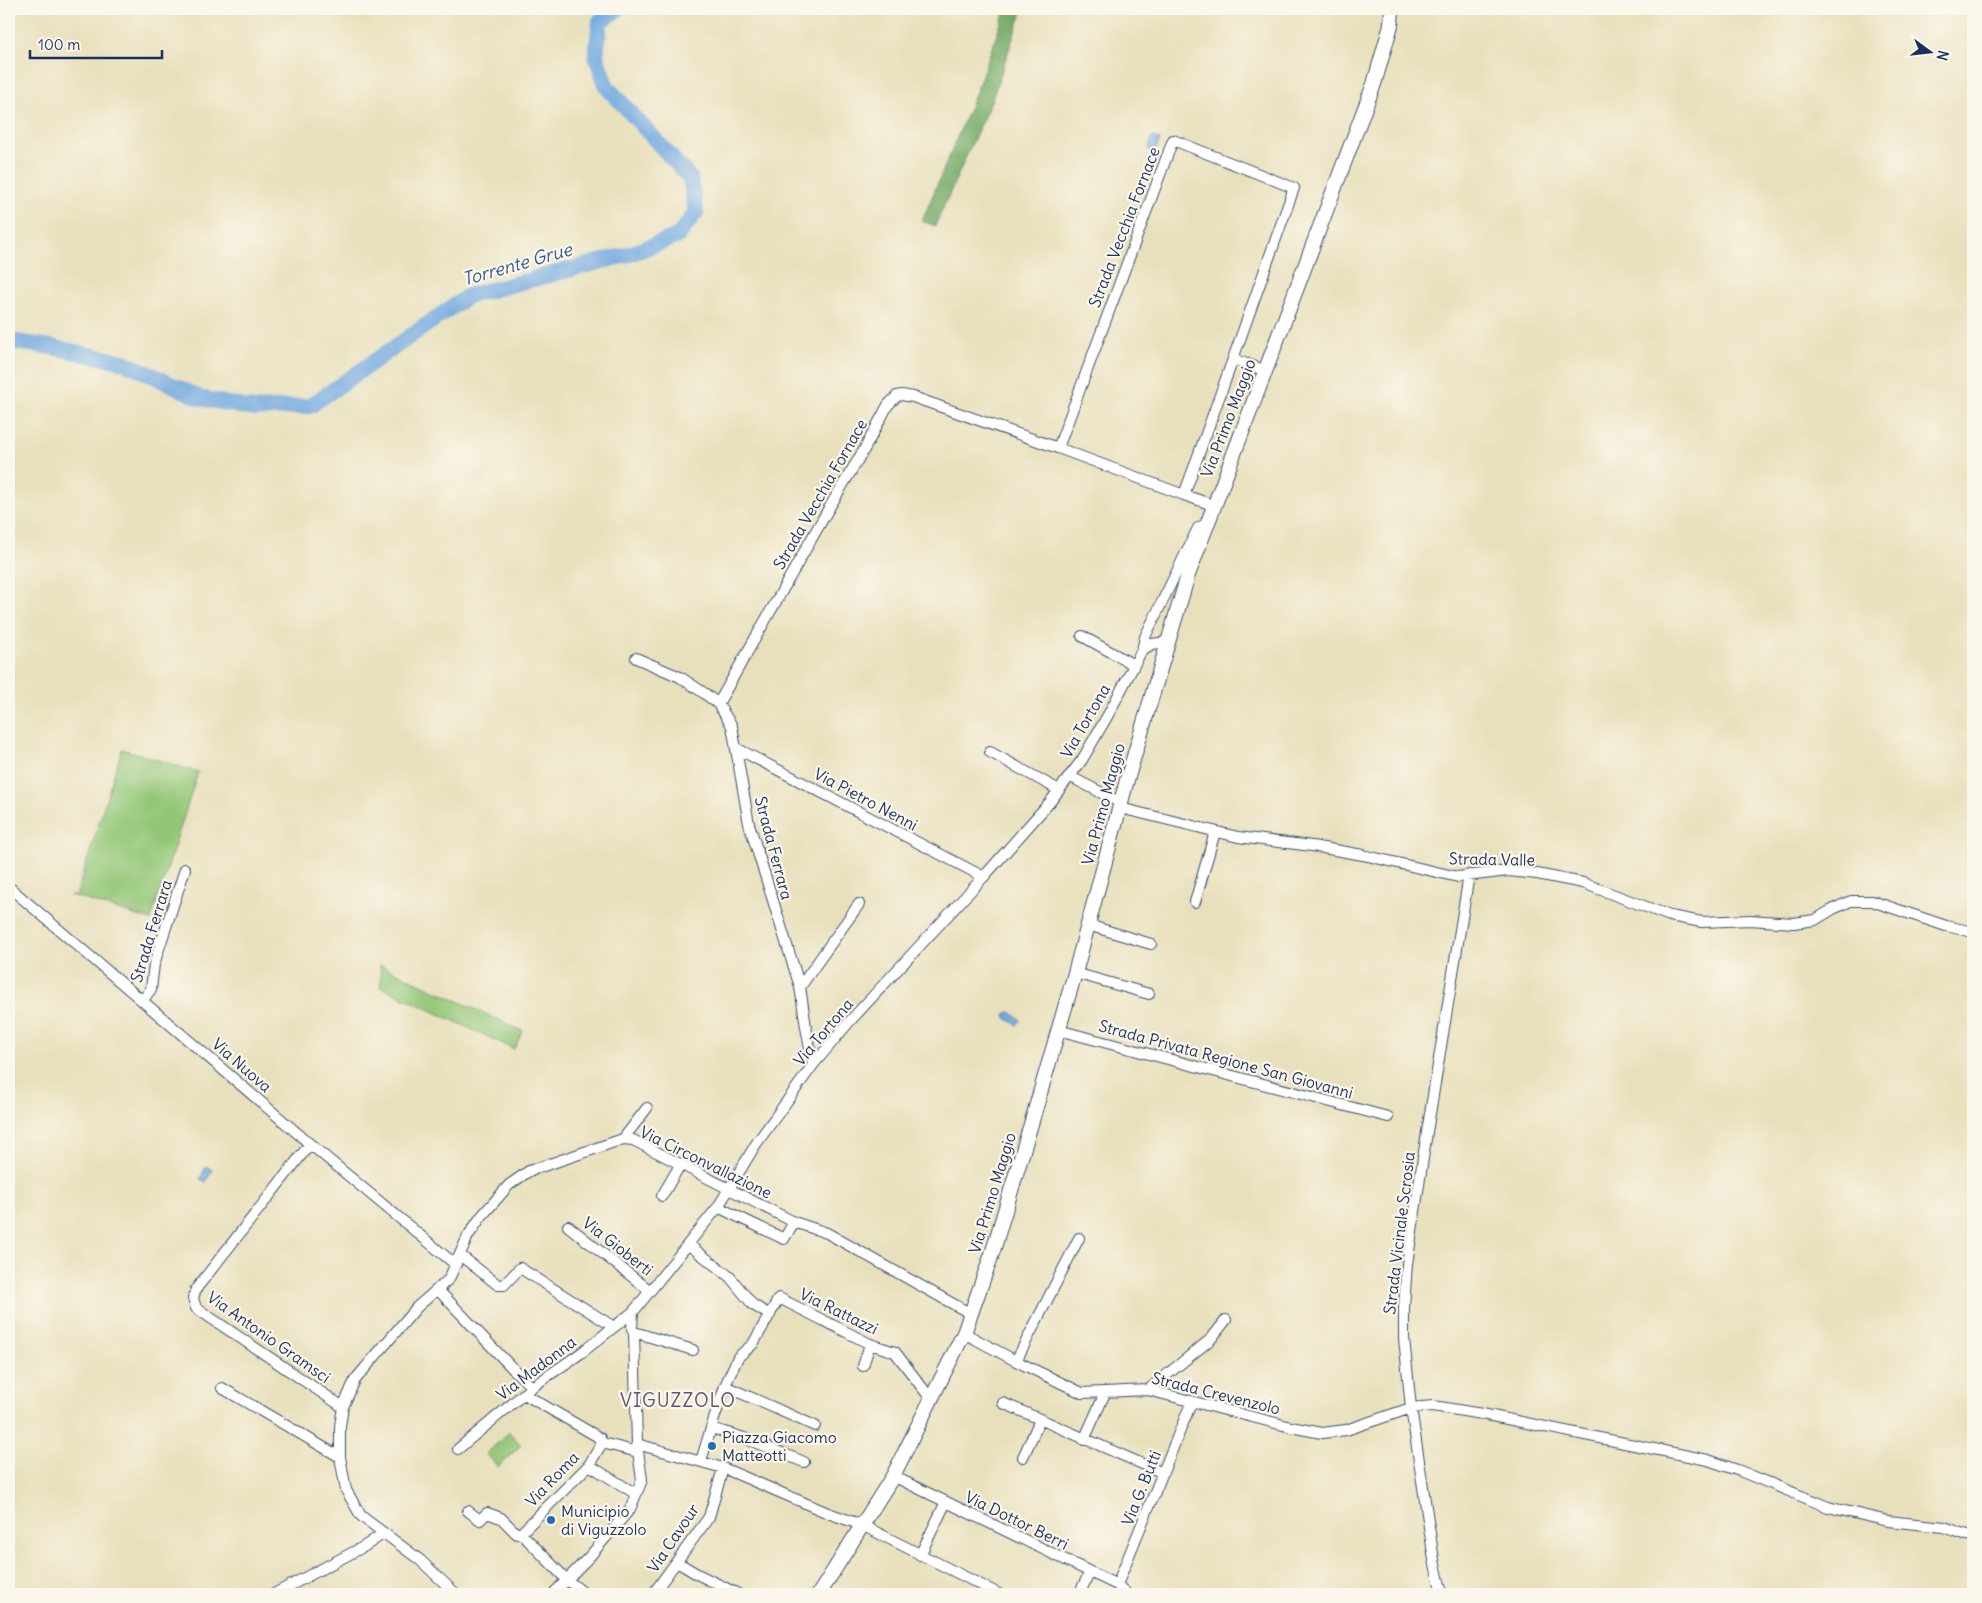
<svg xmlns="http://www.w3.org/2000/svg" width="1982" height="1603" font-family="Delius,sans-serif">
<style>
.green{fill:#93c676;stroke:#577a6a}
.forest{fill:#76ab67;stroke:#486d62}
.water{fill:#71a8df;stroke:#466c9e}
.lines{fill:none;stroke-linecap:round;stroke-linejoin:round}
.river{stroke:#71a8df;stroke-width:16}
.minor-casing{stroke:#3a4a6c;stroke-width:12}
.secondary-casing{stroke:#3a4a6c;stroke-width:16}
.minor{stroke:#fff;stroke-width:10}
.secondary{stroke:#fff;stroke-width:14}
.poi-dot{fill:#1f6fb2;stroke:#fbf7ec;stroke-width:2}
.labels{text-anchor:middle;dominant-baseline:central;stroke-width:4.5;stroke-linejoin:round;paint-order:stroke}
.street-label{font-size:16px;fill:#1b2f5e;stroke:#fbf7ec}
.poi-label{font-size:16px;fill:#1b2f5e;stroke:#fbf7ec;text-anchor:start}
.water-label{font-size:18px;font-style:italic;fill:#39598b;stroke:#fbf7ec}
.quarter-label{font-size:19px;letter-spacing:1px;fill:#625470;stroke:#fbf7ec}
</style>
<rect width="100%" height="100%" fill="#fbf7ec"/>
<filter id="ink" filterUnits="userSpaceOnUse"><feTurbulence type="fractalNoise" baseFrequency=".02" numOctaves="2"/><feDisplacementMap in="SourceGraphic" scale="10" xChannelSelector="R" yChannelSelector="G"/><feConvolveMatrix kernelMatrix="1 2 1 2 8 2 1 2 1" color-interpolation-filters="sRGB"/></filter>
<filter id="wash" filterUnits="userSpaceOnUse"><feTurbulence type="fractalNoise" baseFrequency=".0096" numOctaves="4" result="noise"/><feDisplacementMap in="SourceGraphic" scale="20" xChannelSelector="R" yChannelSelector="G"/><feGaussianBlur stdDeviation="1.12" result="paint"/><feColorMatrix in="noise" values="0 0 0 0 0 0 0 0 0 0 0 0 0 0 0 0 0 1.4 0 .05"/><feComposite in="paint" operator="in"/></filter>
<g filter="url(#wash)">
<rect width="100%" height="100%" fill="#e8e0bc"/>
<path class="green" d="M 122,749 L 198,772 L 151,920 L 70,895 L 76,896 Z
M 380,965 L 523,1031 L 514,1049 L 381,987 Z
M 509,1432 L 521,1445 L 498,1467 L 486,1454 Z"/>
<path class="forest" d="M 1006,9 L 1023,9 L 992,99 L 935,226 L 922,221 L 974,97 Z"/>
<path class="water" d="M 1152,137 L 1160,140 L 1155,152 L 1148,150 Z
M 1010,1012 L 1021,1020 L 1017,1025 L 1006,1018 L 1005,1014 Z
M 206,1166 L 212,1170 L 206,1182 L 200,1179 Z"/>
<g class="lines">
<path class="river" d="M 9,341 L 51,347 L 124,362 L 200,398 L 254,409 L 310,406 L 468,296 L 630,254 L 678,236 L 696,212 L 690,178 L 607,87 L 596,56 L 600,21 L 618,9"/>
</g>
</g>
<g filter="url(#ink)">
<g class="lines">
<g class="minor-casing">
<path id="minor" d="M 1233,359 L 1184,495 L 1058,448 L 1173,140 L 1294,188 L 1233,359 L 1264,370
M 1184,495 L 1213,505
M 1082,636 L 1134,665
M 1142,650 L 1152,644 L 1167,642
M 636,658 L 680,677 L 704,693 L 718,704 L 732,726 L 749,824 L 800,987 L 806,1027 L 813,1065
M 718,704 L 829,508 L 865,448 L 888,405 L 897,396 L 902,395 L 913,397 L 1058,448
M 736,748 L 984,877
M 990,752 L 1059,790
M 1069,776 L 1121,803
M 1120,808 L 1238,837 L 1312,846 L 1363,855 L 1458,877 L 1508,871 L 1537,874 L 1583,883 L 1670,916 L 1702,922 L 1750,920 L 1794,923 L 1815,920 L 1833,909 L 1851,901 L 1872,901 L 1946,926 L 1973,932
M 9,887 L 310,1144 L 456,1265
M 1195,902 L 1215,832
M 1088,925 L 1151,944
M 1075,973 L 1149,994
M 800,987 L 859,904
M 143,1000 L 151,989 L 154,964 L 185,869
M 1058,1030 L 1388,1117
M 623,1139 L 647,1108
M 310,1144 L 196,1289 L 193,1298 L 196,1308 L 343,1407
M 662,1196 L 680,1165
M 718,1207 L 784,1239 L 794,1222
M 568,1226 L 649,1290
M 689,1245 L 730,1277 L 753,1305 L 770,1315
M 460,1255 L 498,1285 L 504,1285 L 520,1268 L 614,1327
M 438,1290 C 470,1322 499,1357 532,1387
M 634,1332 L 693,1350
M 964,1333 L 1016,1361 L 1082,1393 L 1148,1390 L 1291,1427 L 1322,1433 L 1346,1430 L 1411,1408 L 1433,1406 L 1482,1414 L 1708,1460 L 1740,1471 L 1828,1507 L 1888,1521 L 1944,1527 L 1973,1537
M 1016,1361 L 1079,1238
M 863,1366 L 870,1344
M 725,1386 L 815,1426
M 222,1388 L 340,1457
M 1148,1390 L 1211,1339 L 1226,1320
M 524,1394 L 600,1438 L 602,1443 L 638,1452
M 1003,1403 L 1163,1473
M 711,1428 L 725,1386 L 738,1357 L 753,1344 L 779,1298 L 870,1344 L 895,1352 L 931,1399
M 1084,1440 L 1105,1393
M 637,1444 L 723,1468 L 828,1513 L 862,1525 L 999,1594
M 458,1449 L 532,1387 L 581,1353 L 633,1312 L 718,1207 L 756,1144 L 813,1065 L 850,1021 L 988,872 L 1050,802 L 1082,760 L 1108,715 L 1142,650 L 1145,637 L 1198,528 L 1206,524
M 1023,1457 L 1040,1420
M 701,1461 L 711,1428 L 744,1438 L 804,1462
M 589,1465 L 636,1494
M 893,1476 L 1117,1585 L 1127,1594
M 468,1511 L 480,1520 L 487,1513 L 501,1518 L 517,1534 L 521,1533 L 566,1579 L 585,1594
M 521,1533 L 589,1465 L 602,1443
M 920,1555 L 946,1502
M 677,1562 L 697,1574 L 738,1594
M 1117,1585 L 1192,1401
M 274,1594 L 365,1546 L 384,1533
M 456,1594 L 420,1560 L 361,1516 L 346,1490 L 340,1457 L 340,1426 L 343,1407 L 355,1380 L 417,1307 L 449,1279 L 468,1236 L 481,1217 L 509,1185 L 529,1171 L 623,1139 L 633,1140 L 794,1222 L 827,1233 L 971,1314
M 553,1594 L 590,1556 L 630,1509 L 642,1480 L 637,1444 L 634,1332 L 632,1329 L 633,1312
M 653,1594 L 709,1517 L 723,1468
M 1079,1594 L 1090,1572
M 1442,1594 L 1434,1560 L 1411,1408 L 1404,1338 L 1404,1307 L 1407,1264 L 1427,1132 L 1469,875"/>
</g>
<g class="secondary-casing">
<path id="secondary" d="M 819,1594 L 893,1476 L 964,1333 L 992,1254 L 1034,1114 L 1075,973 L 1127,780 L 1188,575 L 1374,84 L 1391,25 L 1392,9"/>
</g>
<use href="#minor" class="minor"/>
<use href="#secondary" class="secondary"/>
</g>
</g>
<g class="poi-dot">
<circle cx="712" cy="1446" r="5"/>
<circle cx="551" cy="1520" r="5"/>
</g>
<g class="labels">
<g class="street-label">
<text transform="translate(1124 227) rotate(-69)">Strada Vecchia Fornace</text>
<text transform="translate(1228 418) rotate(-69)">Via Primo Maggio</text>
<text transform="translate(820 494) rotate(-60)">Strada Vecchia Fornace</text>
<text transform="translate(1085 721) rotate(-60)">Via Tortona</text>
<text transform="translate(866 799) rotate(28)">Via Pietro Nenni</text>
<text transform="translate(1103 804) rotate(-75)">Via Primo Maggio</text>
<text transform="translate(774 848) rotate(75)">Strada Ferrara</text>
<text transform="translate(1492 859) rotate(1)">Strada Valle</text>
<text transform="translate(151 931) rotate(-73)">Strada Ferrara</text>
<text transform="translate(823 1032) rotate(-50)">Via Tortona</text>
<text transform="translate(1226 1059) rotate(15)">Strada Privata Regione San Giovanni</text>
<text transform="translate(242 1065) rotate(41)">Via Nuova</text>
<text transform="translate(706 1162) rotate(26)">Via Circonvallazione</text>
<text transform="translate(992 1193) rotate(-73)">Via Primo Maggio</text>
<text transform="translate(1399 1233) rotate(-83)">Strada Vicinale Scrosia</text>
<text transform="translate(618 1246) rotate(38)">Via Gioberti</text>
<text transform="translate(839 1311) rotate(26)">Via Rattazzi</text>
<text transform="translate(269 1337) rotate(35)">Via Antonio Gramsci</text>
<text transform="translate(536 1368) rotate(-37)">Via Madonna</text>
<text transform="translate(1216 1393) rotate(14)">Strada Crevenzolo</text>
<text transform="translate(552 1479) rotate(-46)">Via Roma</text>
<text transform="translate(1141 1488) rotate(-68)">Via G. Butti</text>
<text transform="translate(1017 1520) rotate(26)">Via Dottor Berri</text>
<text transform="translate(673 1538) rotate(-56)">Via Cavour</text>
</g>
<g class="poi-label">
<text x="722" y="1437">Piazza Giacomo<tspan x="722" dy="18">Matteotti</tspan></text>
<text x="561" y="1511">Municipio<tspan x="561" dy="18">di Viguzzolo</tspan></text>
</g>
<g class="water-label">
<text transform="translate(517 264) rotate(-16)">Torrente Grue</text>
</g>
<g class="quarter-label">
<text x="678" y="1400">VIGUZZOLO</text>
</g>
</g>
<rect width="1982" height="1603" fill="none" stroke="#fbf7ec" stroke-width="30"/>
<g transform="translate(1930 52) rotate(105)" stroke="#fbf7ec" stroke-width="4" paint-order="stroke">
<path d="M0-4L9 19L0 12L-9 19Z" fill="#1b2f5e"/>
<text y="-8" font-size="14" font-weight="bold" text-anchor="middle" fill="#1b2f5e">N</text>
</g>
<path d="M30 50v8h132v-8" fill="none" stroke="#1b2f5e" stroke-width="2.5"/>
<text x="38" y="50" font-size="15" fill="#1b2f5e" stroke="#fbf7ec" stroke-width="4" paint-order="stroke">100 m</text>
</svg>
